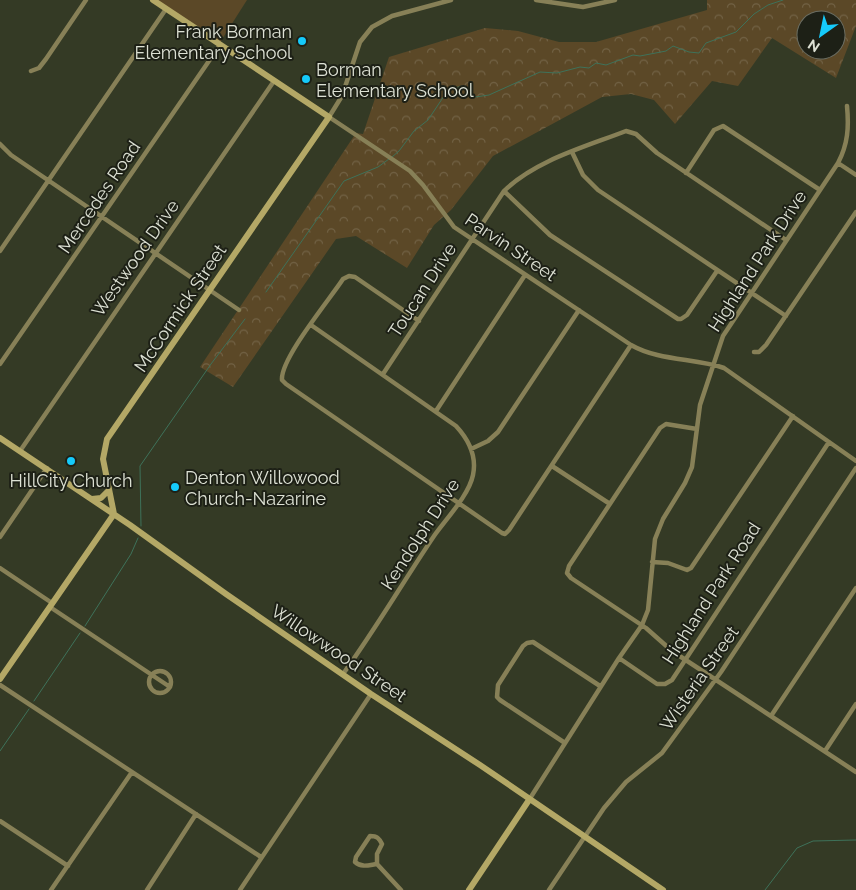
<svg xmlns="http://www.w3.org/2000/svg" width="856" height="890" font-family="Raleway,sans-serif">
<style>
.forest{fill:url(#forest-crowns);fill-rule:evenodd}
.green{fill:#5b4827}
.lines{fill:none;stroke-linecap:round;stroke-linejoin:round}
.stream{stroke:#3e725a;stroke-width:1}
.street{stroke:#878057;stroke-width:4.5}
.secondary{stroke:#b4a866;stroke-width:6}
.poi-dot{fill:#15cafb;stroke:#1d2016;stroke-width:2}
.labels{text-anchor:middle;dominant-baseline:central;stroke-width:4;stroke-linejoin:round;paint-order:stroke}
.poi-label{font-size:18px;fill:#dde1d4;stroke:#1d2016;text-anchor:start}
.street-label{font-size:18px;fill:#dde1d4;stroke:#1d2016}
</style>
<defs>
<pattern id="forest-crowns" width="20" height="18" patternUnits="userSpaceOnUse" patternTransform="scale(1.25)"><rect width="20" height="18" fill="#5b4827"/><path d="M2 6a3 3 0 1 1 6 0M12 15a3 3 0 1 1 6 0" fill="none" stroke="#726245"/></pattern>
</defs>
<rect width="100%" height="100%" fill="#343a25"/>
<path class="forest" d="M 707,0 L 856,0 L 856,26 L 836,78 L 772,38 L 738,86 L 712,81 L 675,124 L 654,100 L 631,94 L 602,97 L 493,156 L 451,210 L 434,225 L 407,268 L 356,236 L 336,239 L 233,387 L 200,367 L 356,133 L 363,134 L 389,57 L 485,28 L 518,31 L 559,42 L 596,42 L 707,10 ZM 806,20 L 836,20 L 836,50 L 806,50 Z"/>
<path class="green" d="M 153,0 L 247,0 L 219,44 Z"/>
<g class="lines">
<path class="stream" d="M 392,157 L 399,151 L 414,131 L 428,120 L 448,90 L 462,86 L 475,97 L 489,95 L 540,72 L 557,73 L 580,67 L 589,68 L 596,63 L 606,65 L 633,55 L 640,56 L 666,51 L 673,46 L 689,52 L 699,53 L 706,43 L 736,32 L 754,14 L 768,5 L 783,0
M 266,292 L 344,181 L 378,167 L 389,159
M 141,526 L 140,466 L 211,364 L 245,319
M 85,626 L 131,554 L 138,538
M 34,701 L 80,633
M 0,751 L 29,709
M 765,890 L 797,848 L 813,841 L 856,840"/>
<path class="street" d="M 451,0 L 392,16 L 372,27 L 360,42 L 342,96 L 329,117 L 410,171 L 423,185 L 454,227 L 631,345 C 659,361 694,358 724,368 L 829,442
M 536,0 L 583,7 L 615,0
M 31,71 L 39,68 L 46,59 L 86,0
M 0,144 L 11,155 L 239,310
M 572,152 L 583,175 L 598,190 L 786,316
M 838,163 L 856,175
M 686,173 L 714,130 L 723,126 L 820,190
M 504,191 L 550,235 L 678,319 L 681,319 L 687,315 L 717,271
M 0,251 L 166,9
M 419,321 L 355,277 L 349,276 L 343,279 C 330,299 280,359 282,380 L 286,384 L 502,533 L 505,534 L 509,530 L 631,345
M 311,325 L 456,426 C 468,439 477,456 473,475 C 469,495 446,519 434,536 C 403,582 375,630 343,674
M 754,352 L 759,352 L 766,345 L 856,212
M 0,364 L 220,45
M 383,374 L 504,191 C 536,160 585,147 626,131 L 636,134 L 657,153 L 786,240
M 436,411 L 525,275
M 697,429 L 666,424 L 660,428 L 569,566 L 567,573 L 571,578 L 646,628 L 672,651 L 856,772
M 471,449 L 488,441 L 498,432 L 579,310
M 20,451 L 274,81
M 552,466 L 610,504
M 0,537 L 47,468
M 652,562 L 668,563 L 687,570 L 691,568 L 793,416
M 0,568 L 52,603
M 50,607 L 170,687
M 619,658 L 642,625 L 648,610 L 655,539 L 663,519 L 685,483 L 692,467 L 700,405 L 723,336 L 838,163 C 848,144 849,127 847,106
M149 682a11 11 0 1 1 22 0a11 11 0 1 1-22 0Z
M 0,685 L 261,857
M 771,716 L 856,588
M 565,743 L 500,700 L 497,697 L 498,685 L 523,646 L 527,643 L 533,642 L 600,686
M 825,751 L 856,704
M 529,800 L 619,658 L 657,684 L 665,684 L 672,680 L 829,442 L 856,461
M 0,821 L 68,866
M 377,864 C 369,865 362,868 355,862 L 356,857 L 370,836 C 377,836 379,838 382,844 L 377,854 L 377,864 L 401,890
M 51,890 L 132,772
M 147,890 L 196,814
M 240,890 L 371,694
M 549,890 L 604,808 L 626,782 L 662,753 L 721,672 L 856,468"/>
<path class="secondary" d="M 0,438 L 130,525 L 226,594 L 371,694 L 480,765 L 663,890
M 92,499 L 101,498 L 109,490
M 0,679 L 114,514 L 103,459 L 107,439 L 329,117 L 153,0
M 469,890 L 529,800"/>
</g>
<g class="poi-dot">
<circle cx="302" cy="41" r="5"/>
<circle cx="306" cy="79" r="5"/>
<circle cx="71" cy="461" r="5"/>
<circle cx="175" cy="487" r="5"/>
</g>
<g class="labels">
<g class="poi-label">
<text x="292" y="31" text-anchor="end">Frank Borman<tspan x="292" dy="21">Elementary School</tspan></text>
<text x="316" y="69">Borman<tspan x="316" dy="21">Elementary School</tspan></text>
<text x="185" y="477">Denton Willowood<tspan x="185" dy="21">Church-Nazarine</tspan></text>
<text x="71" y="480" text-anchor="middle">HillCity Church</text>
</g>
<g class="street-label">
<text transform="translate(99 197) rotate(-56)">Mercedes Road</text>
<text transform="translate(511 247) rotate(34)">Parvin Street</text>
<text transform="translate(135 258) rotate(-55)">Westwood Drive</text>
<text transform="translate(757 261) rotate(-57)">Highland Park Drive</text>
<text transform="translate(422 290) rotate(-57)">Toucan Drive</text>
<text transform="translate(180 308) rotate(-56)">McCormick Street</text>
<text transform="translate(420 534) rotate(-57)">Kendolph Drive</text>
<text transform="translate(711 593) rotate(-57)">Highland Park Road</text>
<text transform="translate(339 653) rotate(34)">Willowwood Street</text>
<text transform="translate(699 678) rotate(-55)">Wisteria Street</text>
</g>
</g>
<g transform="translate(821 35) rotate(213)"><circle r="24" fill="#1d2016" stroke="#6a6d62"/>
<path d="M0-4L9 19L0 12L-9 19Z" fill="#15cafb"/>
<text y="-8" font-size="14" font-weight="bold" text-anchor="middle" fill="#dde1d4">N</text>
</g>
</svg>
